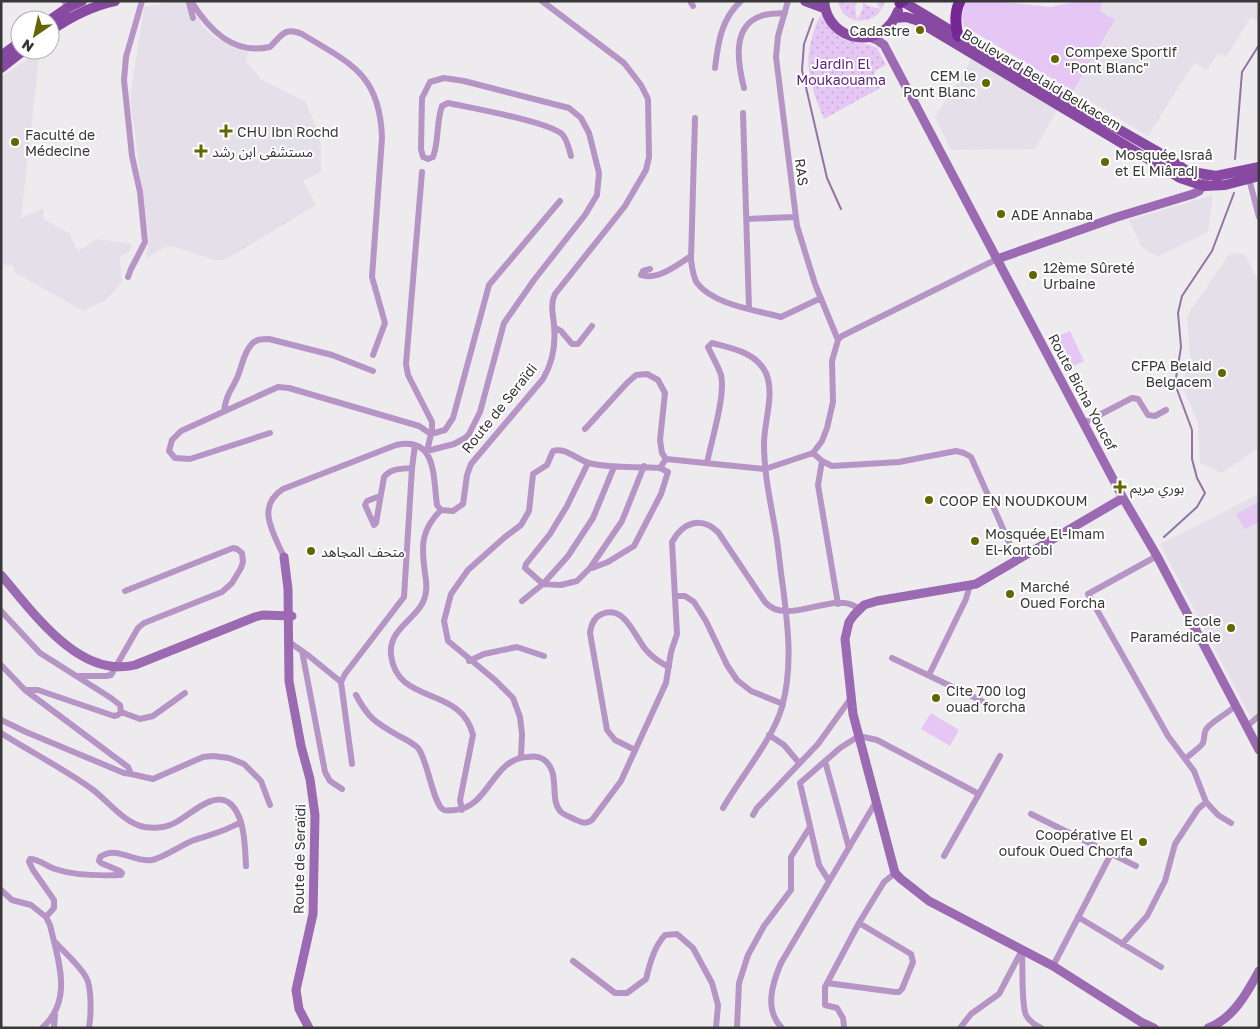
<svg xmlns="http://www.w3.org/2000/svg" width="1260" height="1029" font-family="'Golos Text','Noto Sans Arabic',sans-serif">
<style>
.built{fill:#e5dfe9}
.grass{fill:url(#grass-dots)}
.pitch{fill:#e5c6f4}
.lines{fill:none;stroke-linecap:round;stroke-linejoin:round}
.stream{stroke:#9572a5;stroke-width:2}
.street{stroke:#b695c6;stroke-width:6}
.secondary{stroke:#9b6ab2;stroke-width:9}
.primary{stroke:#8749a2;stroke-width:10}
.highway{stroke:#752794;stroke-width:11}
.poi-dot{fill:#646600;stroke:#fff;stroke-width:2}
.labels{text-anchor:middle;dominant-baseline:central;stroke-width:4;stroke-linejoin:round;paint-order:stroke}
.poi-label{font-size:14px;fill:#393839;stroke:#fff;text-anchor:start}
.park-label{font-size:14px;fill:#602379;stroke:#fff}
.street-label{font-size:14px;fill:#393839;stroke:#fff}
</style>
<defs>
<pattern id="grass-dots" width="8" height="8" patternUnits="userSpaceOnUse" patternTransform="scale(1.25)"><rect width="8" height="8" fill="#e5c6f4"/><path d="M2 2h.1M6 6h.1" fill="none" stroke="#c5abd2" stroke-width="1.8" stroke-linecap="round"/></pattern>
</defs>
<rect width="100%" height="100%" fill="#edebee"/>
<path class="built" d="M 176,1 L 186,1 L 190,19 L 199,17 L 203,27 L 215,38 L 248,51 L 246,61 L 262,80 L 306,102 L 319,134 L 321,148 L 321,172 L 303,181 L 316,205 L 225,260 L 215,260 L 172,246 L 165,247 L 146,259 L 149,239 L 130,98 L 144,7 Z
M 1103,1 L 1259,1 L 1259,18 L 1257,21 L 1251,17 L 1226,57 L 1218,53 L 1207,70 L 1194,63 L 1148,136 L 1073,91 L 1115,21 L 1100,11 Z
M 40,51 L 21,218 L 44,208 L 43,219 L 69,233 L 78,251 L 97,239 L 132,244 L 130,251 L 120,257 L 122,282 L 106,300 L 83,311 L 14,272 L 13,266 L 1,264 L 1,77 Z
M 973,57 L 1058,109 L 1035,149 L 951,150 L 935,117 Z
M 1213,195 L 1208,232 L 1157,257 L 1141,246 L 1129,220 Z
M 1230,253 L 1245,254 L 1259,283 L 1259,448 L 1222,473 L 1200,463 L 1198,423 L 1182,386 L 1190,359 L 1187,316 Z
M 1259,494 L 1259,712 L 1251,718 L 1160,544 Z"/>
<path class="grass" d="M 838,1 L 852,3 L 858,1 L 855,7 L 857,20 L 863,9 L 863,2 L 868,6 L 881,9 L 875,1 L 885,1 C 879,27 842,27 838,1 Z
M 821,15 C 827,25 835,35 846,40 C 857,43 867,43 877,48 L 886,65 L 876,70 L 874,74 L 880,88 L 824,119 C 813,92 803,67 812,38 C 814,30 816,22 821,15 Z"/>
<path class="pitch" d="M 965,1 L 995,1 L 1050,7 L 1078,1 L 1103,1 L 1100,11 L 1115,20 L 1073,91 L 964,26 L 962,18 Z
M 1070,331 L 1084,361 L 1068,369 L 1053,338 Z
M 1259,502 L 1259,522 L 1245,529 L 1236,514 Z
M 931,713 L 959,730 L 950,746 L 921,729 Z"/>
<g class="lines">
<path class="stream" d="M 813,19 L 804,44 L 802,70 L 827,178 L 841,209
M 1235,159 L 1242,72 L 1259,45
M 1164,537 L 1197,507 L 1205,493 L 1197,478 L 1192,459 L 1192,430 L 1175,384 L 1181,347 L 1178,313 L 1182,296 L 1212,251 L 1234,193"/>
<path class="street" d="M 64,1 L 69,7
M 191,1 C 209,30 233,55 270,47 C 281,36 285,26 302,34 C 351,64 380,74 382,138 L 372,277 L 385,323 L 373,355
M 690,1 L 693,6
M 788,1 L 778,36 L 776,57 L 797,226 L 815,284 L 838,340
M 189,3 L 193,18
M 715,68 C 718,43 721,19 741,1
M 744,88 C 738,64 731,26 761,16 C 769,13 777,14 785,13
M 743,113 L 749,308
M 695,118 L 691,260 C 692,267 693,277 697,283 C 714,305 755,310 781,317 L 821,298
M 422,172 L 406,364 L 408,375 L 432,422 L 432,430 L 427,451 L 454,444 L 465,438 L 469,434 L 480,412 L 504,323 L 534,280 L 585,215 L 597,195 L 599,173 L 589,133 L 581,118 L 569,108 L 464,81 L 444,78 L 430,82 L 422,98 L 421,149 L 423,157 L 428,159 L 433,157 C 439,142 436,123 442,106 L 448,103 C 471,108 546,121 562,134 C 567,139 569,149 571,156
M 1249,179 L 1259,217
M 747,219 L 795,217
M 650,269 L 643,271 L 641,275 C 657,281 677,265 691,256
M 128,277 L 131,269 L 145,242 L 140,192 L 132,156 L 124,80 L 126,57 L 142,1
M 554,327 L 561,331 L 572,344 L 578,344 L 592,326
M 224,411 C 226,395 231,391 237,378 C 242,367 243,354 251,345 C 255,339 262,339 269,339 L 332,355 L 373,371
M 1084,423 L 1132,398 L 1138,399 L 1148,415 L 1155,416 L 1166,410
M 585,429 L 627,383 L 636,375 L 647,374 L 658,380 L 665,393 L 660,440 L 662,453 L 666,459 L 765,469 L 813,453 L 822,441 L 827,428 L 833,402 L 832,361 L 838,340 L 842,336 L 997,259
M 270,433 L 190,459 L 175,458 L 169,451 L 172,440 L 181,431 L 278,387 L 289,388 L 419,426 L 431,434 L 445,430 L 453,418 L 489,285 L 560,201
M 813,453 L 822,461 L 832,466 L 899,462 L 956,451 L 964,453 L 971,457 L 1017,560
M 822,461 L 818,485 L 838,604
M 588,463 L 567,506 L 550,534 L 526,564 L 525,568 L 543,584 L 568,556 L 593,518 L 614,467
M 707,463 C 711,442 726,395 721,375 C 718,366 712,356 708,347 L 712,343 C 731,348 756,352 766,373 C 775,395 764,421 764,444 C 764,475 771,504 776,534 C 779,551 780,569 783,587 C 788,627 793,667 782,707 C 773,739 740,778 723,808
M 380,496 L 367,501 L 365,505 L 374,525 L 376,523 L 384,477 C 391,468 401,469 412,468
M 441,510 C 421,530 421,545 425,573 C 426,579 427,585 426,591 C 424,618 388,625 391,655 C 397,706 461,685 473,735 L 460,800 L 462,810
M 1157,556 L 1088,594 L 1168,736 L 1194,771 L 1206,802 L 1218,815 L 1231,823
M 284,557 C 274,534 255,507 283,489 L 396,445 C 437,436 433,477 437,505 L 441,510 L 453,511 L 463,504 L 467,475 L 471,464 L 543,379 C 553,362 556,345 554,325 C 553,314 550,304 555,294 L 625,206 L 646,170 L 649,157 L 648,99 L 641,85 L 624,63 L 542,1
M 592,568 L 608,562 L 634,546 L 661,494 L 668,472 L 660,468
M 675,596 L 685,596 L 694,602 L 706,621 L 727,665 L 737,680 L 751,691 L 783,704
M 522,601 L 543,584 L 561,585 L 577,581 L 590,568 L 622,521 L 644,466
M 1,611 L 40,653 L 111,698 L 120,705 L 121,712
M 292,644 L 309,656 L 341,682
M 302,651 L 325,772 L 330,781 L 342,789
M 892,658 L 982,701
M 469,661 L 484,654 L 517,647 L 544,656
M 1,665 L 25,690 L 128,767 L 131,774 L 153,779 L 203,757 L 213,756 L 229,758 L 244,764 L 261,781 L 270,805
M 929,675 L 966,599 L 970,585
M 76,676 L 106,676 L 111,675 L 138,628 L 144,623 L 222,592 L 232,583 L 241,568 L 243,562 L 242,553 L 237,549 L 233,548 L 125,591
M 25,690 L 38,690 L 114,716 L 118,715 L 121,712 L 140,719 L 153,716 L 185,693
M 356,695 C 368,718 376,723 399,736 C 405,739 413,743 418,748 C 428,760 433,806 444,810 C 447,811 451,810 455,810 C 489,808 492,758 528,757 C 534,756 538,756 543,759 C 562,772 548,799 561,812 C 564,815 570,817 574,819 C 581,822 585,825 592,820 L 621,781 L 666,683 L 671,652 L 677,634 L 672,542 C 683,522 701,516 718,532 L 765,602 C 787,628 836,588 859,609
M 1,720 L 26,732 L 124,773 L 131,774
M 1246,727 L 1259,716
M 1,733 C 31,752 64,769 92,789 C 108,801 124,823 144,827 C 152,828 163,828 170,825 C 186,820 210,791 228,802 C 245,813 245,847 246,866
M 769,735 L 784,745 L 799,763
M 635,750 L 615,740 L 607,730 L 590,633 C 591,625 594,617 602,614 C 626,604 635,639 647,651 C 653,658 661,663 669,667
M 521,757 L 522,734 L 520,717 L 513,698 L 495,680 L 448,641 L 444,621 L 451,594 L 468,570 L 505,537 L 521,525 L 529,511 L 533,474 L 547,465 L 553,451 C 566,447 577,460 589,463 C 613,469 636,466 660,468 L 666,459
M 1185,759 C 1189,755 1201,747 1203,743 C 1205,738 1203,733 1207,728 C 1214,720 1227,714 1235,706
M 825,761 L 849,848
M 352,764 L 341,682 L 345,674 L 404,597 L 412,468 L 415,445
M 979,794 L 1000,756
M 1031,814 L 1136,866
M 753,815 L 757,808 L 818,744 L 851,698
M 829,881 L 819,865 L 800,783 L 840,748 L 859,736 L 877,740 L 979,794 L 944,856
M 1,890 L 12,900 L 31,905 L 46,917 L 50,925 C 58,960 74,1000 42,1028
M 46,917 L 54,908 L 54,900 L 33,870 L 29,862 L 30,859 C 39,859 46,866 55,869 C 76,876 99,876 121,875 L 122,873 L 120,871 L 101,863 L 99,861 L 100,857 C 117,845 134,863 152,860 C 165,857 181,845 194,840 C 212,834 224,832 241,822
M 1078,917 L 1161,967
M 55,942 C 65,953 78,964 86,977 C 92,987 91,1016 89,1028
M 1122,944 L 1147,916 L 1165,881 L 1175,844 L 1198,809 L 1206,802
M 1022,951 C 1023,965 1021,1004 1026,1015 C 1029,1021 1035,1025 1041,1028
M 573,961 L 615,993 L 627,993 L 646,979 C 650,963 654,947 665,935 L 677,934 L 693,948 L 712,983 L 718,1005 L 716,1028
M 1053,966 L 1111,854
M 827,983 L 895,992 L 899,992 L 902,989 L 913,962 L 911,954 L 859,923
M 844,1026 L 843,1018 L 837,1008 L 825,1005 L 825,987 L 859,923 L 884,882 L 895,873
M 54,1028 L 55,1015
M 737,1028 L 739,983 L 748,955 L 764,926 L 791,890 L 791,857 L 810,827
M 782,1028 C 764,1010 772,984 781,963 L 877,800
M 960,1028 L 971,1014 L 999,994 L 1022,950"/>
<path class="secondary" d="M 869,37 L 877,40 L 884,45 L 1123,498 L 1157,556 L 1259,750
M 997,259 L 1117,217 L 1193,194 L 1199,191 L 1205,182
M 1123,498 L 976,584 L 877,601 L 864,605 L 854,615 L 849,622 L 845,639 L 853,714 L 895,873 L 901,879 L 929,901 L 1053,966 L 1141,1022 L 1154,1028
M 284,557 L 288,589 L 289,681 L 301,746 L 310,779 L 315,815 L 313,914 L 296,990 L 299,1009 L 309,1028
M 1,575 C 33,612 79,679 135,665 L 255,617 L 263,615 L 292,616
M 1208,1028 C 1233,1019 1247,993 1259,971"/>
<path class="primary" d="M 805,1 L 824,8
M 824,1 C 828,44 883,51 898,11
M 902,1 L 1029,78 L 1167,157 L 1187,171 L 1216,176 L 1259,167
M 895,18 L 906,17 L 916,20 L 1180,178 L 1204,186 L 1225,185 L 1259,176
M 50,20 L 69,7 L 82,1
M 50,31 C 70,17 91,6 115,1
M 1,56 L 20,42
M 1,68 L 24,50"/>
<path class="highway" d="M 900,3 L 903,1
M 958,36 C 955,24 954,13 960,1"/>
</g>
<g class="poi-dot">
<circle cx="920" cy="30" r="5"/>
<circle cx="1055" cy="59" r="5"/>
<circle cx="986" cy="83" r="5"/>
<path d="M223.5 123.5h5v5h5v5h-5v5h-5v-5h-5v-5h5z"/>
<circle cx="15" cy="142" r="5"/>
<path d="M198.5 143.5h5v5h5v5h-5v5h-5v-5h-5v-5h5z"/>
<circle cx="1105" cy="162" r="5"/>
<circle cx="1001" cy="214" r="5"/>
<circle cx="1033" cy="275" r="5"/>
<circle cx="1222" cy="373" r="5"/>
<path d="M1117.5 479.5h5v5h5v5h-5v5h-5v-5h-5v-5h5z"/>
<circle cx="929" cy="500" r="5"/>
<circle cx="975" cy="541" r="5"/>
<circle cx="311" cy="551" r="5"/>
<circle cx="1010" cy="594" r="5"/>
<circle cx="1231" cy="628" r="5"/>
<circle cx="936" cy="698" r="5"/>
<circle cx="1143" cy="842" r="5"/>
</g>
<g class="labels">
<g class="poi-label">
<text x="910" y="30" text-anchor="end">Cadastre</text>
<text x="1065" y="51">Compexe Sportif<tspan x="1065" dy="16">"Pont Blanc"</tspan></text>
<text x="976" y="75" text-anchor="end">CEM le<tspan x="976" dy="16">Pont Blanc</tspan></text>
<text x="237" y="131">CHU Ibn Rochd</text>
<text x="25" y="134">Faculté de<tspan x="25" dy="16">Médecine</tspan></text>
<text x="212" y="151">مستشفى ابن رشد</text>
<text x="1115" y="154">Mosquée Israâ<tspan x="1115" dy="16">et El Miâradj</tspan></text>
<text x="1011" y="214">ADE Annaba</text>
<text x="1043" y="267">12ème Sûreté<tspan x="1043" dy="16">Urbaine</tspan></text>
<text x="1212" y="365" text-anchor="end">CFPA Belaid<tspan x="1212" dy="16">Belgacem</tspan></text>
<text x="1130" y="487">بوري مريم</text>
<text x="939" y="500">COOP EN NOUDKOUM</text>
<text x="985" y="533">Mosquée El-Imam<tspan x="985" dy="16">El-Kortobi</tspan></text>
<text x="321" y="551">متحف المجاهد</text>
<text x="1020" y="586">Marché<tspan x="1020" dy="16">Oued Forcha</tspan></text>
<text x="1221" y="620" text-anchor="end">Ecole<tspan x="1221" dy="16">Paramédicale</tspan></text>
<text x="946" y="690">Cite 700 log<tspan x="946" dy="16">ouad forcha</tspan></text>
<text x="1133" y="834" text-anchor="end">Coopérative El<tspan x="1133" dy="16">oufouk Oued Chorfa</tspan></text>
</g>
<g class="park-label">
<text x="841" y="63">Jardin El<tspan x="841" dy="16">Moukaouama</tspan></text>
</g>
<g class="street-label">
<text transform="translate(1042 79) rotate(31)">Boulevard Belaid Belkacem</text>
<text transform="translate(802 172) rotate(83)">RAS</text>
<text transform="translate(1083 392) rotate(62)">Route Bicha Youcef</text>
<text transform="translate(499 408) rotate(-51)">Route de Seraïdi</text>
<text transform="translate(299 859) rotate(-89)">Route de Seraïdi</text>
</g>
</g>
<rect width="1260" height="1029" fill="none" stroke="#393839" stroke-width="5"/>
<g transform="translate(35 35) rotate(214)"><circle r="24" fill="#ffffff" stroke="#b0afb0"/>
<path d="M0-4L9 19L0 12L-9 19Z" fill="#646600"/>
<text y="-8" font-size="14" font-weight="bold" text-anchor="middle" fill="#393839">N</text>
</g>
</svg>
